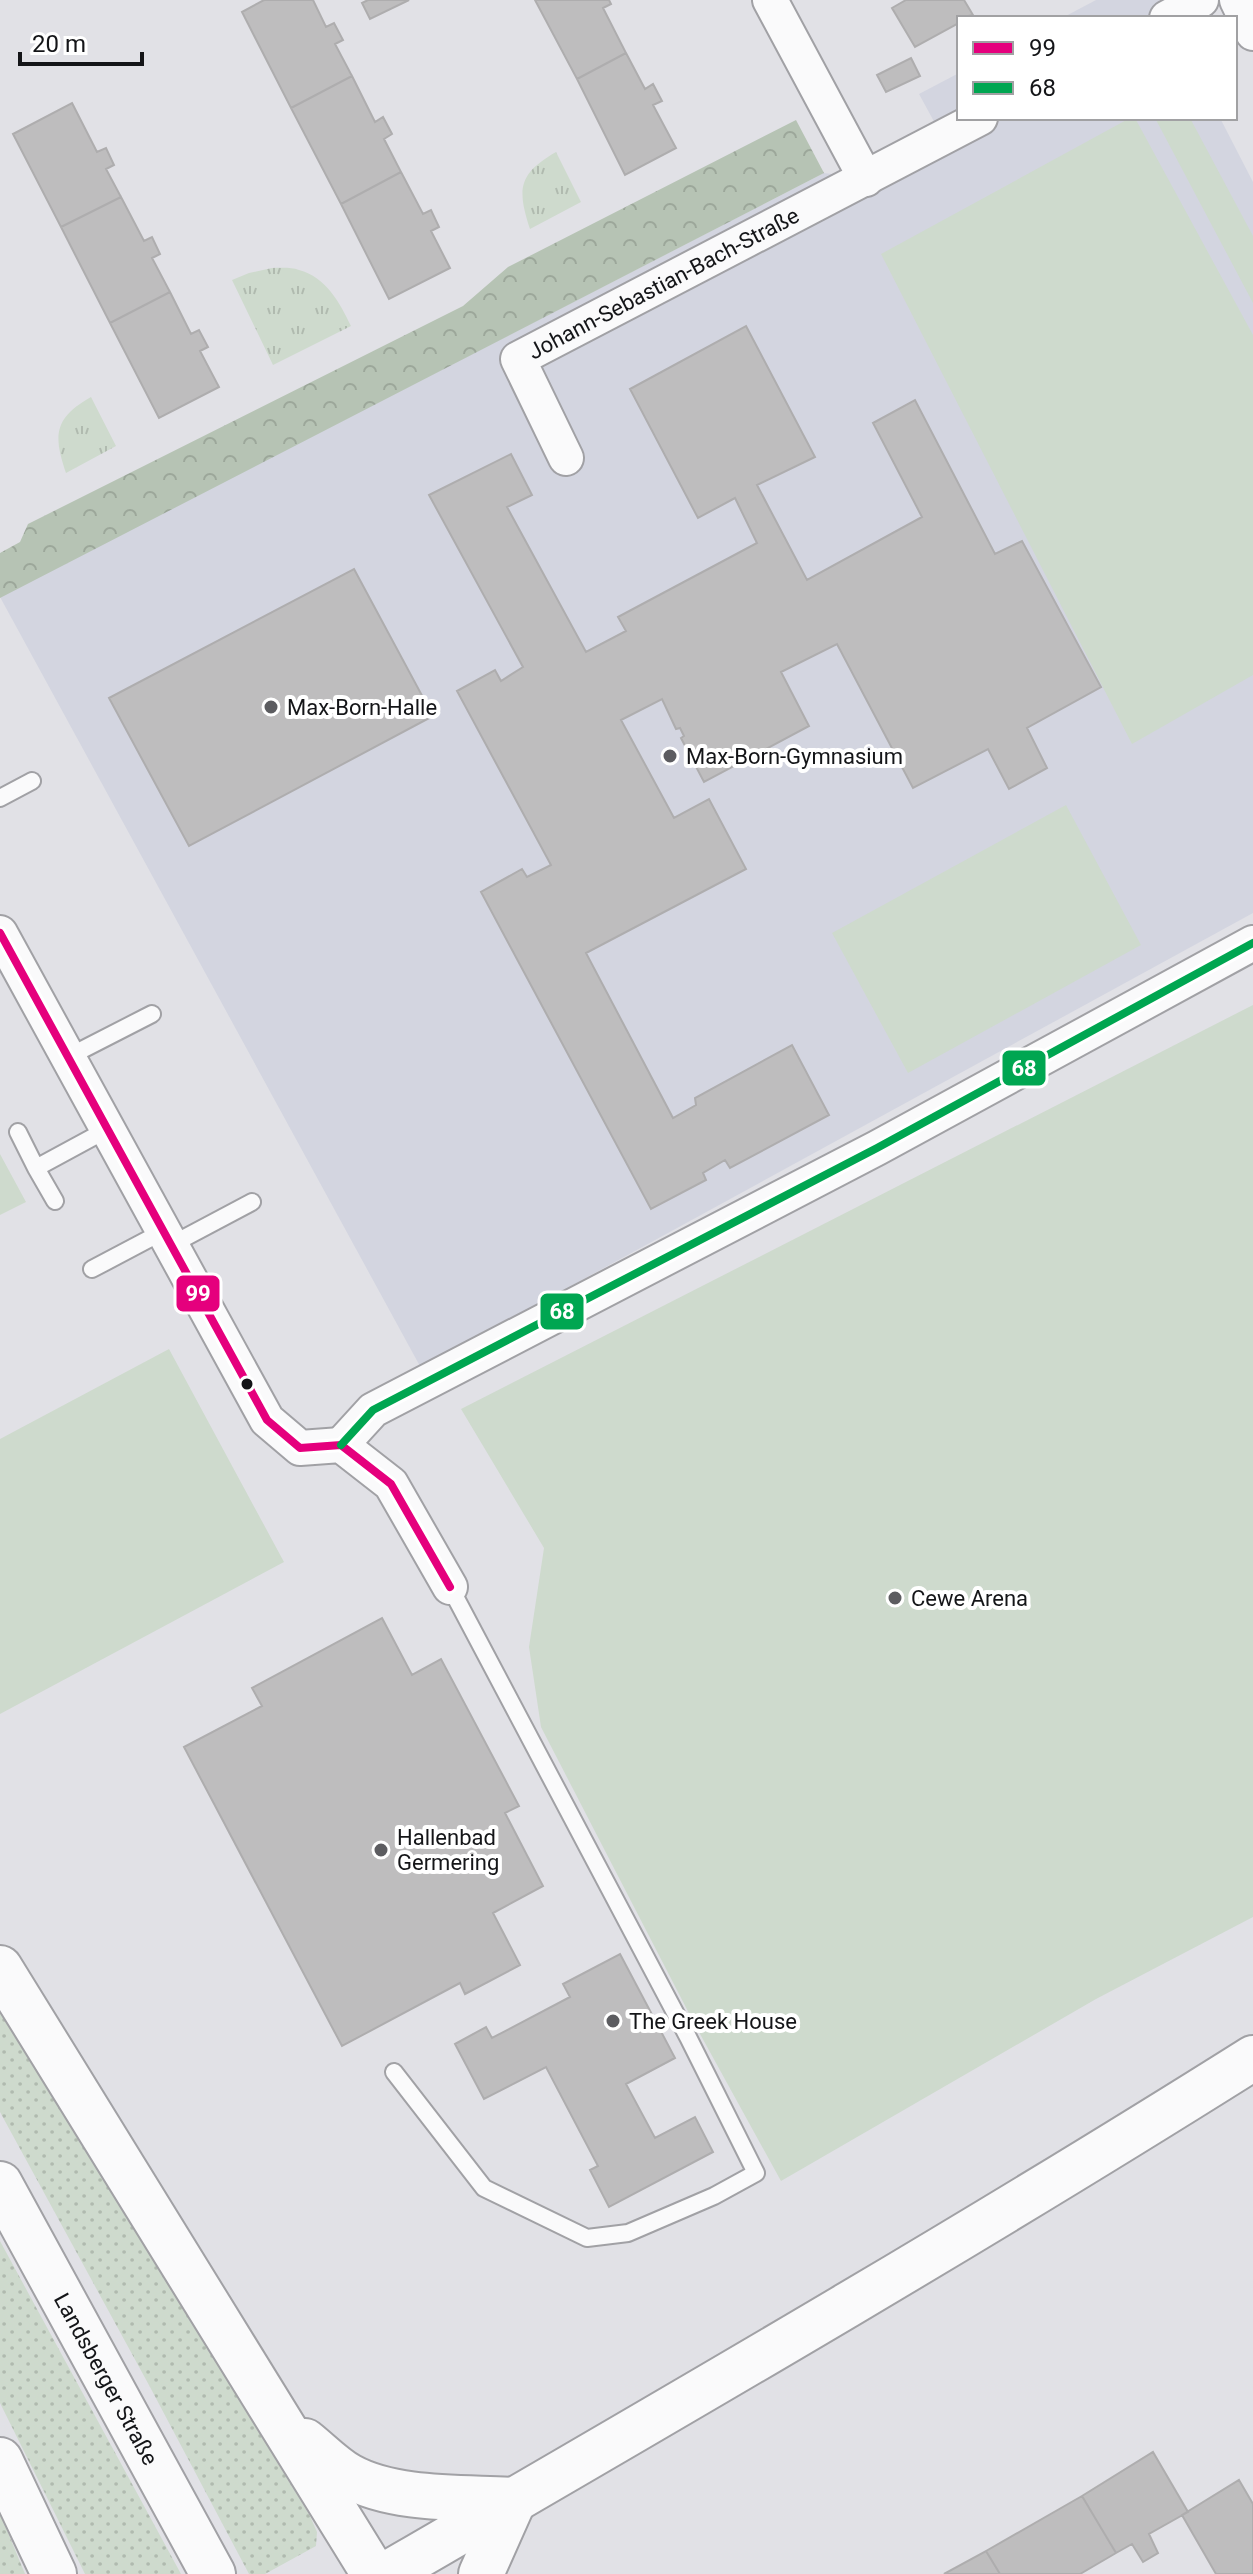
<svg xmlns="http://www.w3.org/2000/svg" width="1253" height="2574" font-family="Roboto,sans-serif">
<style>
.built{fill:#d3d5e0}
.grass{fill:url(#grass-dots)}
.forest{fill:url(#forest-crowns)}
.park{fill:url(#park-tufts)}
.garden{fill:#cedacd}
.building{fill:#bebdbe;stroke:#aeadae;stroke-width:2}
.lines{fill:none;stroke-linecap:round;stroke-linejoin:round}
.service-casing{stroke:#a1a1a5;stroke-width:20}
.minor-casing{stroke:#a1a1a5;stroke-width:38}
.secondary-casing{stroke:#a1a1a5;stroke-width:48}
.service{stroke:#fafafb;stroke-width:16}
.minor{stroke:#fafafb;stroke-width:34}
.secondary{stroke:#fafafb;stroke-width:44}
.bus-1-casing{stroke:#fff;stroke-width:14}
.bus-2-casing{stroke:#fff;stroke-width:14}
.bus-1{stroke:#e5007d;stroke-width:8}
.bus-2{stroke:#00a651;stroke-width:8}
.poi-dot{fill:#5c5c60;stroke:#fff;stroke-width:3}
.bus-dot{fill:#141518;stroke:#fff;stroke-width:3}
.labels{text-anchor:middle;dominant-baseline:central;stroke-width:8;stroke-linejoin:round;paint-order:stroke}
.street-label{font-size:22px;fill:#141518;stroke:#fff}
.poi-label{font-size:22px;fill:#141518;stroke:#fff;text-anchor:start}
.line-badge{stroke:#fff;stroke-width:3}
.badge-label{font-size:22px;text-anchor:middle;font-weight:bold;fill:#fff}
</style>
<defs>
<pattern id="grass-dots" width="8" height="8" patternUnits="userSpaceOnUse" patternTransform="scale(2)"><rect width="8" height="8" fill="#cedacd"/><path d="M2 2h.1M6 6h.1" fill="none" stroke="#b0baaf" stroke-width="1.8" stroke-linecap="round"/></pattern>
<pattern id="forest-crowns" width="20" height="18" patternUnits="userSpaceOnUse" patternTransform="scale(2)"><rect width="20" height="18" fill="#b6c3b4"/><path d="M2 6a3 3 0 1 1 6 0M12 15a3 3 0 1 1 6 0" fill="none" stroke="#9ca79a"/></pattern>
<pattern id="park-tufts" width="24" height="20" patternUnits="userSpaceOnUse" patternTransform="scale(2)"><rect width="24" height="20" fill="#cedacd"/><path d="M3 7l-1-3M5 7V3M7 7l1-3M15 17l-1-3M17 17v-4M19 17l1-3" fill="none" stroke="#b0baaf"/></pattern>
</defs>
<rect width="100%" height="100%" fill="#e1e1e6"/>
<path class="built" d="M 1096,0 L 1159,0 L 1169,18 L 1062,18 Z
M 959,73 L 959,118 L 1220,118 L 1253,182 L 1253,913 L 421,1368 L 0,597 L 824,173 L 848,176 L 937,127 L 919,94 Z"/>
<path class="grass" d="M 0,2011 L 142,2239 L 310,2516 L 317,2532 L 316,2546 L 265,2574 L 249,2574 L 150,2387 L 0,2112 Z
M 0,2241 L 181,2574 L 85,2574 L 0,2403 Z
M 0,2513 L 25,2574 L 0,2574 Z"/>
<path class="forest" d="M 796,120 L 824,173 L 0,598 L 0,553 L 20,542 L 28,524 L 463,306 L 508,267 Z"/>
<path class="park" d="M 556,152 L 581,202 L 530,229 C 517,189 518,174 556,152 Z
M 272,268 C 281,268 291,267 299,270 C 326,277 340,303 351,326 L 273,365 L 232,280 L 249,273 Z
M 91,397 L 116,446 L 66,473 C 53,435 54,418 91,397 Z"/>
<path class="garden" d="M 1130,118 L 1135,118 L 1253,335 L 1253,675 L 1132,744 L 881,254 Z
M 1155,118 L 1190,118 L 1253,236 L 1253,303 Z
M 1066,805 L 1141,945 L 908,1073 L 832,933 Z
M 1253,1005 L 1253,1917 L 1096,1999 L 781,2181 L 694,2023 L 541,1727 L 529,1647 L 544,1548 L 461,1409 Z
M 0,1154 L 26,1202 L 0,1215 Z
M 169,1349 L 284,1562 L 0,1714 L 0,1439 Z"/>
<path class="building" d="M 264,0 L 313,0 L 326,27 L 334,23 L 343,40 L 335,44 L 352,76 L 291,108 L 242,12 Z
M 368,0 L 409,0 L 370,19 L 362,3 Z
M 535,0 L 609,0 L 611,4 L 603,8 L 626,53 L 577,79 Z
M 906,0 L 964,0 L 973,15 L 959,18 L 959,23 L 915,47 L 892,8 Z
M 626,53 L 645,89 L 653,84 L 662,101 L 653,105 L 676,148 L 625,175 L 577,79 Z
M 911,58 L 920,76 L 886,92 L 877,75 Z
M 352,76 L 375,122 L 383,117 L 392,134 L 384,139 L 401,172 L 341,204 L 291,108 Z
M 72,103 L 97,152 L 106,148 L 114,165 L 106,169 L 121,197 L 61,227 L 13,134 Z
M 401,172 L 423,214 L 431,210 L 439,227 L 431,231 L 450,268 L 389,299 L 341,204 Z
M 121,197 L 144,241 L 152,237 L 160,254 L 152,258 L 170,292 L 110,323 L 61,227 Z
M 170,292 L 191,334 L 199,330 L 208,347 L 200,351 L 219,387 L 159,418 L 110,323 Z
M 746,326 L 815,457 L 757,485 L 807,580 L 922,517 L 873,423 L 915,400 L 995,554 L 1022,541 L 1101,687 L 1027,728 L 1047,768 L 1009,789 L 988,749 L 913,788 L 837,644 L 781,672 L 809,726 L 704,782 L 681,738 L 684,736 L 680,728 L 676,729 L 662,699 L 621,720 L 674,818 L 709,799 L 746,869 L 586,953 L 673,1118 L 696,1105 L 695,1098 L 792,1045 L 829,1115 L 730,1168 L 725,1160 L 703,1173 L 706,1180 L 651,1209 L 481,892 L 522,869 L 527,877 L 551,865 L 457,691 L 495,670 L 501,681 L 523,667 L 429,495 L 511,454 L 532,495 L 507,507 L 586,652 L 626,631 L 618,617 L 757,543 L 735,498 L 698,518 L 630,389 Z
M 354,569 L 433,716 L 189,846 L 109,698 Z
M 382,1618 L 412,1675 L 441,1659 L 519,1806 L 505,1813 L 543,1886 L 493,1913 L 520,1965 L 465,1994 L 460,1983 L 342,2046 L 184,1747 L 262,1706 L 252,1688 Z
M 620,1954 L 675,2058 L 626,2084 L 655,2138 L 695,2117 L 713,2152 L 609,2207 L 590,2170 L 598,2166 L 546,2067 L 484,2099 L 455,2044 L 486,2027 L 492,2038 L 570,1997 L 563,1984 Z
M 1153,2452 L 1188,2512 L 1149,2534 L 1158,2553 L 1143,2562 L 1132,2544 L 1116,2553 L 1082,2496 Z
M 1239,2480 L 1253,2504 L 1253,2574 L 1216,2574 L 1182,2515 Z
M 1082,2496 L 1116,2553 L 1080,2574 L 1000,2574 L 986,2551 Z
M 986,2551 L 1000,2574 L 944,2574 Z"/>
<g class="lines">
<g class="service-casing">
<path id="service" d="M 0,798 L 32,781
M 68,1057 L 152,1014
M 18,1132 L 36,1168 L 108,1129
M 36,1168 L 55,1201
M 171,1245 L 252,1202
M 92,1269 L 164,1231
M 394,2072 L 484,2188 L 587,2238 L 628,2233 L 714,2196 L 756,2173 L 688,2037 L 450,1587"/>
</g>
<g class="minor-casing">
<g id="minor">
<path d="M 770,0 L 866,179"/>
<path d="M 1237,0 L 1253,33"/>
<path d="M 1167,18 L 1201,0"/>
<path id="s1" d="M 566,458 L 518,359 L 980,118"/>
<path d="M 0,933 L 267,1420 L 300,1448 L 341,1445 L 391,1484 L 450,1587"/>
<path d="M 341,1445 L 373,1410 L 877,1148 L 1253,943"/>
</g>
</g>
<g class="secondary-casing">
<g id="secondary">
<path d="M 0,1968 L 374,2574"/>
<path id="s2" d="M 0,2184 L 213,2574"/>
<path d="M 305,2441 C 319,2452 333,2467 349,2476 C 394,2501 463,2497 514,2500"/>
<path d="M 0,2460 L 54,2574"/>
<path d="M 387,2574 C 678,2405 969,2237 1253,2058"/>
<path d="M 481,2574 L 514,2500"/>
</g>
</g>
<use href="#service" class="service"/>
<use href="#minor" class="minor"/>
<use href="#secondary" class="secondary"/>
<g class="bus-1-casing">
<path id="bus-1" d="M 0,933 L 267,1420 L 300,1448 L 341,1445 L 391,1484 L 450,1587"/>
</g>
<g class="bus-2-casing">
<path id="bus-2" d="M 341,1445 L 373,1410 L 877,1148 L 1253,943"/>
</g>
<use href="#bus-1" class="bus-1"/>
<use href="#bus-2" class="bus-2"/>
</g>
<g class="poi-dot">
<circle cx="271" cy="707" r="8"/>
<circle cx="670" cy="756" r="8"/>
<circle cx="895" cy="1598" r="8"/>
<circle cx="381" cy="1850" r="8"/>
<circle cx="613" cy="2021" r="8"/>
</g>
<circle class="bus-dot" cx="247" cy="1384" r="7"/>
<g class="labels">
<g class="street-label">
<text stroke="none"><textPath href="#s1" startOffset="274">Johann-Sebastian-Bach-Straße</textPath></text>
<text stroke="none"><textPath href="#s2" startOffset="222">Landsberger Straße</textPath></text>
</g>
<g class="poi-label">
<text x="287" y="707">Max-Born-Halle</text>
<text x="686" y="756">Max-Born-Gymnasium</text>
<text x="911" y="1598">Cewe Arena</text>
<text x="397" y="1837">Hallenbad<tspan x="397" dy="25">Germering</tspan></text>
<text x="629" y="2021">The Greek House</text>
</g>
</g>
<g class="line-badge">
<rect x="1001" y="1049" width="46" height="38" rx="8" fill="#00a651"/>
<rect x="175" y="1274" width="46" height="39" rx="8" fill="#e5007d"/>
<rect x="539" y="1292" width="46" height="39" rx="8" fill="#00a651"/>
</g>
<g class="badge-label">
<text x="1024" y="1076">68</text>
<text x="198" y="1301">99</text>
<text x="562" y="1319">68</text>
</g>
<rect x="957" y="16" width="280" height="104" fill="#ffffff" stroke="#a1a1a3" stroke-width="2"/>
<rect x="973" y="42" width="40" height="12" fill="#e5007d" stroke="#a1a1a3" stroke-width="2"/>
<text x="1029" y="56" font-size="24" fill="#141518">99</text>
<rect x="973" y="82" width="40" height="12" fill="#00a651" stroke="#a1a1a3" stroke-width="2"/>
<text x="1029" y="96" font-size="24" fill="#141518">68</text>
<path d="M20 52v12h122v-12" fill="none" stroke="#141518" stroke-width="4"/>
<text x="32" y="52" font-size="24" fill="#141518" stroke="#ffffff" stroke-width="6" paint-order="stroke">20 m</text>
</svg>
